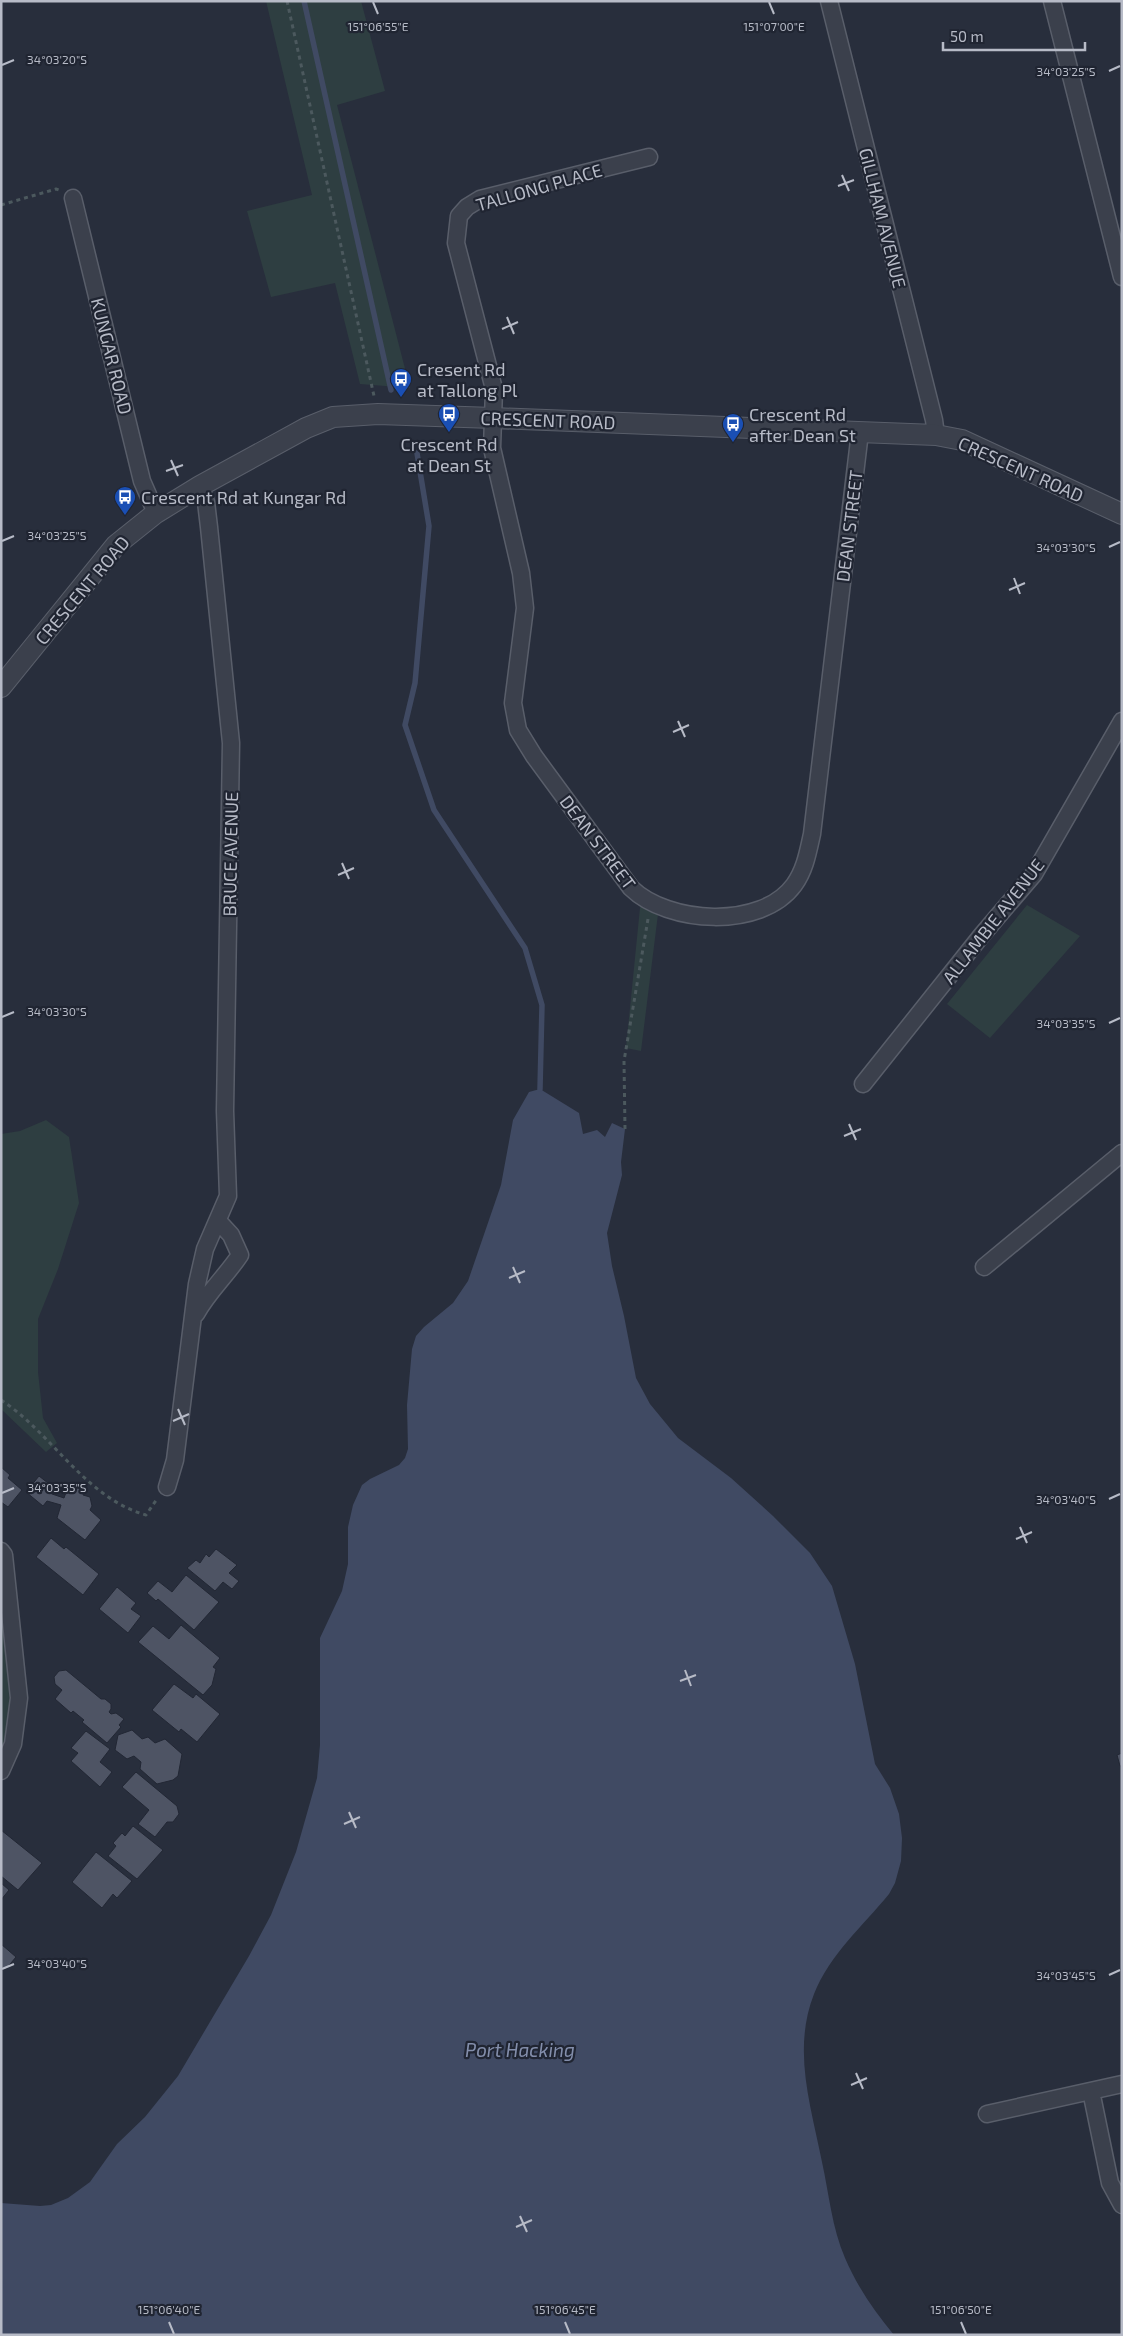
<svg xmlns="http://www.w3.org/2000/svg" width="1123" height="2336" font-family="'Exo 2',sans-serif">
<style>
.green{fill:#2e3e41}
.water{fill:#404a63}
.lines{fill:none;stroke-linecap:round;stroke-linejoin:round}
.stream{stroke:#404a63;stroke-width:5.5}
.building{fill:#4e5464;stroke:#222734}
.minor-casing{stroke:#595e6a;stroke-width:19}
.tertiary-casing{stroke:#595e6a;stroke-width:22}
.path{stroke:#4c595e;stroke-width:3;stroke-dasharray:4 4;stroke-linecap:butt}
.minor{stroke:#3b404c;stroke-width:16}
.tertiary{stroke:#3b404c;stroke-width:20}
.ticks{fill:none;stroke:#b7bbc7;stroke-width:2}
.labels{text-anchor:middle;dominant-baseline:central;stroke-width:4.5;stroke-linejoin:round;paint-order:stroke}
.street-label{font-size:18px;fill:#b7bbc7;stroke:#202532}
.poi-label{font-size:18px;fill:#b7bbc7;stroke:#202532;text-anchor:start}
.water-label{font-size:19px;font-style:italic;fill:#838eab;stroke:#202532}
.ticks-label{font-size:12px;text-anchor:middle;fill:#b7bbc7;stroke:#202532;stroke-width:4.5;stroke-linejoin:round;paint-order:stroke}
</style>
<rect width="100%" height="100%" fill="#282e3c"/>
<path class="green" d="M 266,1 L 361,1 L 385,91 L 337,105 L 410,388 L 360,384 L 335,283 L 271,297 L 247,211 L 312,195 Z
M 641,898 L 659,906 L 641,1051 L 626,1048 Z
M 1027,905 L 1080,936 L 990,1038 L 947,1004 Z
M 46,1120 L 69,1137 L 79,1203 L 58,1269 L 38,1319 L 38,1372 L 43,1418 L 57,1443 L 46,1452 L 1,1409 L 1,1134 L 20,1131 Z
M 1,1575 L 12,1694 L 5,1743 L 1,1749 Z"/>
<path class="water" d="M 540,1089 L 579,1113 L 583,1134 L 597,1130 L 605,1137 L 612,1123 L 625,1129 L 621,1162 L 622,1175 L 607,1233 L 612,1266 L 624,1316 L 636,1378 L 650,1404 L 678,1438 L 731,1478 L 773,1516 L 810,1553 L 832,1586 L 855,1664 L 875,1764 L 890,1788 L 899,1814 L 902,1838 L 901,1861 L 895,1883 L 889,1894 C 863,1926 830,1954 814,1994 C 792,2050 811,2106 822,2162 C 829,2194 832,2228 845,2258 C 857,2286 874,2311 894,2335 L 1,2335 L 1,2203 L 40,2206 L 51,2205 L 68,2198 L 90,2182 L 117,2144 L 145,2117 L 178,2076 L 249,1956 L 271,1915 L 296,1852 L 317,1778 L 320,1745 L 320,1638 L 342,1591 L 348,1564 L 348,1527 L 353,1505 L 362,1485 L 370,1479 L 399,1465 L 405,1458 L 408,1449 L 407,1405 L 412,1349 L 416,1336 L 424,1327 L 453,1303 L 468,1281 L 501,1185 L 513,1120 L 529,1092 Z"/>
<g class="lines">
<path class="stream" d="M 304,1 L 391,390
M 417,453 L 429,526 L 415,683 L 405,725 L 434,810 L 525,948 L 542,1005 L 540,1089"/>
</g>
<path class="building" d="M 1,1467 L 10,1475 L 8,1478 L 22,1490 L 8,1507 L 1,1502 Z
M 39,1476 L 53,1487 L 49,1492 L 52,1494 L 64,1498 L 69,1484 L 84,1490 L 83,1495 L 90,1497 L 92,1506 L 90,1510 L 101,1520 L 85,1540 L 57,1518 L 61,1505 L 47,1501 L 43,1506 L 26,1492 Z
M 51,1538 L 64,1549 L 66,1547 L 99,1574 L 83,1595 L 36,1557 Z
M 216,1549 L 237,1565 L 229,1573 L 239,1581 L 232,1589 L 223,1582 L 215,1591 L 187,1568 L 196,1560 L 200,1563 L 206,1554 L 209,1557 Z
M 186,1575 L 219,1602 L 194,1630 L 158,1599 L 156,1601 L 147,1593 L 158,1581 L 172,1592 Z
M 117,1587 L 136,1603 L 131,1609 L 141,1616 L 128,1633 L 99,1609 Z
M 181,1625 L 220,1658 L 213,1667 L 216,1669 L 212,1685 L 203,1695 L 138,1642 L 153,1626 L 169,1639 Z
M 66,1670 L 101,1699 L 105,1699 L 111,1704 L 111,1709 L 109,1712 L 111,1714 L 116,1713 L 124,1719 L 119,1725 L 121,1727 L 107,1743 L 82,1722 L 84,1720 L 73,1711 L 71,1713 L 55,1699 L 62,1690 L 55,1684 L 54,1677 L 59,1671 Z
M 174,1684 L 193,1698 L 196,1694 L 220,1714 L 197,1742 L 181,1729 L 179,1732 L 152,1710 Z
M 132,1730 L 142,1739 L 148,1737 L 155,1743 L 165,1739 L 182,1754 L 178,1776 L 173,1780 L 157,1784 L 140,1769 L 141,1762 L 134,1756 L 127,1759 L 115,1750 L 118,1735 Z
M 86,1731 L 110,1749 L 100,1762 L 112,1772 L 100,1787 L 71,1761 L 78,1753 L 71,1748 Z
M 1122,1753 L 1122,1766 L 1120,1766 L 1117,1755 Z
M 136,1772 L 177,1806 L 179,1814 L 173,1822 L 167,1822 L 155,1837 L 138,1824 L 149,1810 L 122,1787 Z
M 133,1826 L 163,1850 L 137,1879 L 108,1856 L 116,1846 L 113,1843 L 122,1833 L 125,1836 Z
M 1,1830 L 42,1863 L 18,1890 L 1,1876 Z
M 96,1852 L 132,1881 L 117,1898 L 113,1894 L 102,1908 L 72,1882 Z
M 1,1883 L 9,1890 L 1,1900 Z
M 1,1944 L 16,1957 L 6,1969 L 1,1970 Z"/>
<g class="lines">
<g class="minor-casing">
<path id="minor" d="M 829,1 L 934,420 L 936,435
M 1052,1 L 1122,277
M 649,157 L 480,199 L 467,207 L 459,216 L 456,243 L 494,389 L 492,448 L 521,573 L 525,608 L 513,703 L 518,730 L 534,756 L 631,888 C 668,924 761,930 794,885 C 805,870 808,852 812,834 L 860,432
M 73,198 L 142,481 L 156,513
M 863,1084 L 981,936 L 1034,874 L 1122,721
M 984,1267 L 1122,1153
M 196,1314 C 208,1292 226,1276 240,1255 L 231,1235 L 219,1222
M 167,1487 L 175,1460 L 197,1284 L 205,1249 L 228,1196 L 225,1111 L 231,743 L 209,527 L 206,502 L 200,486
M 1,1551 L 4,1555 L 19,1698 L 13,1744 L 1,1771
M 1091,2091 L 1110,2183 L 1122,2205
M 987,2114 L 1122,2084"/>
</g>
<g class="tertiary-casing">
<path id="tertiary" d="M 1,687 L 116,545 L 156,513 L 200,486 L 306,428 L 333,417 L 378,414 L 493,418 L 936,435 L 962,440 L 1122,514"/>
</g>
<path class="path" d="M 287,1 L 374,396
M 1,205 L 56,189 L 59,190
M 625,1129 L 624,1061 L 648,919
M 1,1400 C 52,1433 85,1498 146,1515 L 157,1499"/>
<use href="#minor" class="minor"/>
<use href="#tertiary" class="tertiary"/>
</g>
<path class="ticks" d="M 373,2 L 378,14M 769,2 L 774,14M 2,65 L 14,60M 1109,71 L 1120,66M 842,175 L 849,191M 838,186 L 854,180M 507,317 L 514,334M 502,329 L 518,322M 171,460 L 178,476M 166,471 L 183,465M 2,541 L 14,536M 1109,547 L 1120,542M 1014,578 L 1020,594M 1009,590 L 1025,583M 678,721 L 685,737M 673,732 L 689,725M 342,863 L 349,879M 338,875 L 354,868M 2,1017 L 14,1012M 1109,1023 L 1120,1018M 849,1124 L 856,1140M 844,1136 L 861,1129M 513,1267 L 520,1283M 509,1278 L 525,1271M 178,1409 L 185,1425M 173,1421 L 189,1414M 2,1493 L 14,1488M 1109,1499 L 1120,1494M 1020,1527 L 1027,1543M 1016,1539 L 1032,1532M 685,1670 L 691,1686M 680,1681 L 696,1675M 349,1812 L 356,1828M 344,1824 L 360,1817M 2,1969 L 14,1964M 1109,1975 L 1120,1970M 856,2073 L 863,2089M 851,2085 L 867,2078M 520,2216 L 527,2232M 516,2227 L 532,2220M 169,2322 L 174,2334M 565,2322 L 570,2334M 961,2322 L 966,2334"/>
<defs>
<g id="bus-pin" transform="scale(1.125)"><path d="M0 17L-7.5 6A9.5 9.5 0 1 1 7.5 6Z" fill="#1a4fb4" stroke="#202532"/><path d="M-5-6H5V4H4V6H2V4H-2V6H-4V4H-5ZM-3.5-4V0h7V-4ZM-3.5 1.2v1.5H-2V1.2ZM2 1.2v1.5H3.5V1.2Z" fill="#fff"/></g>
</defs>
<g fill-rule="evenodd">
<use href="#bus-pin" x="401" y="379"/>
<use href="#bus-pin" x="449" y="414"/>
<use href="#bus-pin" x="733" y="424"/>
<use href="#bus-pin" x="125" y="497"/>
</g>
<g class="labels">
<g class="street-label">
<text transform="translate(539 187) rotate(-16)">TALLONG PLACE</text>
<text transform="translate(883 218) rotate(76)">GILLHAM AVENUE</text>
<text transform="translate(112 356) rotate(76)">KUNGAR ROAD</text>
<text transform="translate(548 420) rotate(2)">CRESCENT ROAD</text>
<text transform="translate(1021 469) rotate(24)">CRESCENT ROAD</text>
<text transform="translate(849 526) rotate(-83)">DEAN STREET</text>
<text transform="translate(82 590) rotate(-50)">CRESCENT ROAD</text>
<text transform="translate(598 842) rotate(53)">DEAN STREET</text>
<text transform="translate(230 854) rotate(-89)">BRUCE AVENUE</text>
<text transform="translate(993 921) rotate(-52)">ALLAMBIE AVENUE</text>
</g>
<g class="poi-label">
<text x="417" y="369">Cresent Rd<tspan x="417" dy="21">at Tallong Pl</tspan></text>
<text x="749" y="414">Crescent Rd<tspan x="749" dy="21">after Dean St</tspan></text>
<text x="449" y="444" text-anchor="middle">Crescent Rd<tspan x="449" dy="21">at Dean St</tspan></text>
<text x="141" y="497">Crescent Rd at Kungar Rd</text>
</g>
<g class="water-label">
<text x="520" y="2049">Port Hacking</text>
</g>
</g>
<g class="ticks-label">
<text x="378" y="31">151°06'55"E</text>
<text x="774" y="31">151°07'00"E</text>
<text x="57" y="64">34°03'20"S</text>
<text x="1066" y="76">34°03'25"S</text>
<text x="57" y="540">34°03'25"S</text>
<text x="1066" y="552">34°03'30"S</text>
<text x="57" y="1016">34°03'30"S</text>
<text x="1066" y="1028">34°03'35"S</text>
<text x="57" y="1492">34°03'35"S</text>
<text x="1066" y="1504">34°03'40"S</text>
<text x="57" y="1968">34°03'40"S</text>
<text x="1066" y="1980">34°03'45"S</text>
<text x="169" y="2314">151°06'40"E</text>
<text x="565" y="2314">151°06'45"E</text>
<text x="961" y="2314">151°06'50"E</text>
</g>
<rect width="1123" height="2336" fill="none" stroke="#b7bbc7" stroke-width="5"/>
<path d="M943 42v8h142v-8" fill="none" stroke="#b7bbc7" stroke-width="2.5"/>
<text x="950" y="42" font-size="15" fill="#b7bbc7" stroke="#202532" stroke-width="4" paint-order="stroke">50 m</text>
</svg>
